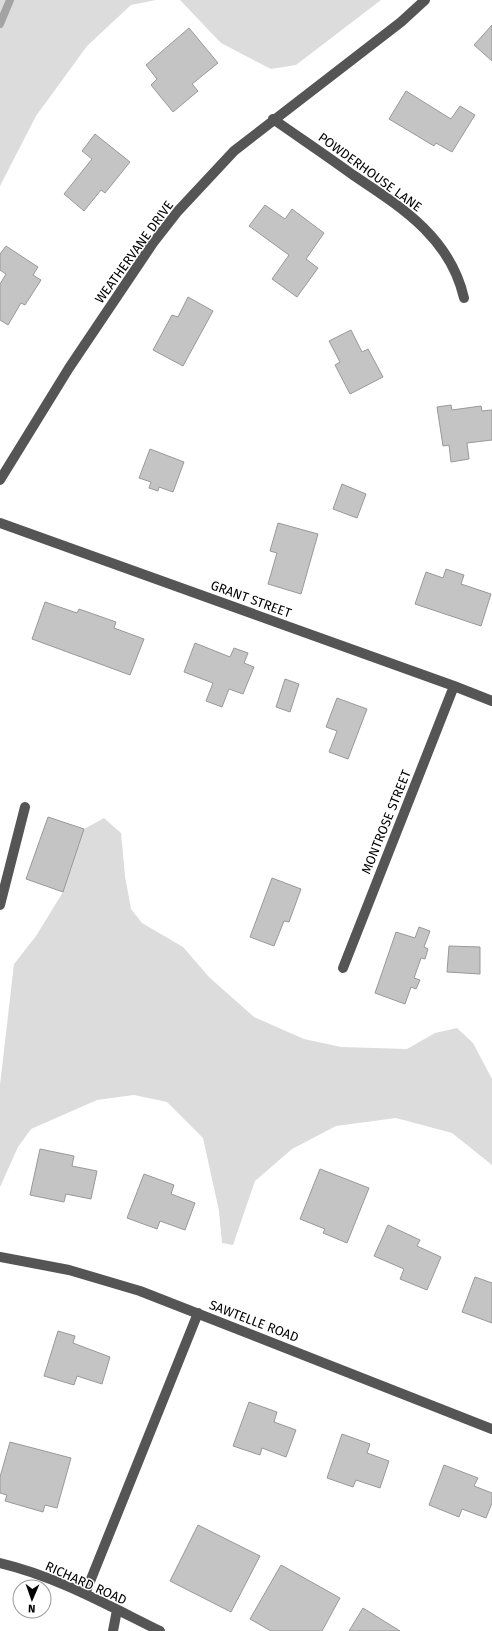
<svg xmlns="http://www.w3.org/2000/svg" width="492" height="1631" font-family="'Fira Sans',sans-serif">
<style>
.green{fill:#dcdcdc}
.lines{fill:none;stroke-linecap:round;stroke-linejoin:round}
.stream{stroke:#a3a3a3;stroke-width:8}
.building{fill:#c4c4c4;stroke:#999}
.minor{stroke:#555;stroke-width:10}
.labels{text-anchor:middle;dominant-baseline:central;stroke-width:3;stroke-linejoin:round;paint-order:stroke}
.street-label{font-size:13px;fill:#000;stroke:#fff}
</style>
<rect width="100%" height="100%" fill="#fff"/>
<path class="green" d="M 0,0 L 156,0 L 131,5 L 87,46 L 36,116 L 0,186 Z
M 180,0 L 381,0 L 296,65 L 271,69 L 221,43 Z
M 104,818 L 121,833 L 125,876 L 131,909 L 142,923 L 183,947 L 209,977 L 254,1017 L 304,1039 L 341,1047 L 407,1049 L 435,1033 L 457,1028 L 473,1043 L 492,1079 L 492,1165 L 452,1133 L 396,1118 L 336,1126 L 292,1149 L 255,1181 L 233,1245 L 222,1243 L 219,1211 L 203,1138 L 167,1102 L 134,1095 L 97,1100 L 31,1129 L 18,1147 L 0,1187 L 0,1085 L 14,964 L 36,936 L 63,892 L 84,829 Z"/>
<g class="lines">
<path class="stream" d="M 0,24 L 10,0"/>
</g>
<path class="building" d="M 492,25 L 492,61 L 474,45 Z
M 189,28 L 218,63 L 192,84 L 198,91 L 173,112 L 151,85 L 157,79 L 146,65 Z
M 406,91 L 451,119 L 460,106 L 475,115 L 452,152 L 436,143 L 434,146 L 389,119 Z
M 95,134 L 130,162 L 105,193 L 101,190 L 84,211 L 64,194 L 92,159 L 82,151 Z
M 265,205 L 285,219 L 292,209 L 324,233 L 306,259 L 318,268 L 297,297 L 272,279 L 289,255 L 249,226 Z
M 6,246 L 38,267 L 33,275 L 41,280 L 25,305 L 21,303 L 8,325 L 0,320 L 0,284 L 6,274 L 0,270 L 0,254 Z
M 188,297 L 213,311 L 183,366 L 153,350 L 172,315 L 178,317 Z
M 351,330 L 362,352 L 368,349 L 383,377 L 350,394 L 335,365 L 340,362 L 329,341 Z
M 451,405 L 452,410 L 481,406 L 482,411 L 492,410 L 492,440 L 467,443 L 469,459 L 451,462 L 449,445 L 443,446 L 437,407 Z
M 150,449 L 184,462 L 173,492 L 159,487 L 158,491 L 149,488 L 151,482 L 139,478 Z
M 342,484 L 366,494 L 357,518 L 333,509 Z
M 278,523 L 318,534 L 301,594 L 268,584 L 277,553 L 270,551 Z
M 446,569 L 464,575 L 461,584 L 491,594 L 481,626 L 415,604 L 426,572 L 443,578 Z
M 45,602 L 77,613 L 79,609 L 116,622 L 114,628 L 144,639 L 130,675 L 32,639 Z
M 195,643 L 230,657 L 234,648 L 248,653 L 244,663 L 254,667 L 243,694 L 229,689 L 222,707 L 206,701 L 213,683 L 184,672 Z
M 285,679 L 299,684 L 290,712 L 276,707 Z
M 337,698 L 367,709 L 348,759 L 329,752 L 337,731 L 326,727 Z
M 48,817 L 84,829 L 63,892 L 26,879 Z
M 272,878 L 301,889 L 289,922 L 284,921 L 274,946 L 250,937 Z
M 419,927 L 430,931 L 424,947 L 428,949 L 425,959 L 421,958 L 414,978 L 420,980 L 416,989 L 411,987 L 405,1004 L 375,993 L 396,932 L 415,938 Z
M 449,946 L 480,947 L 480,974 L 447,972 Z
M 40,1149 L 74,1156 L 72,1166 L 97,1171 L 91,1199 L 66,1194 L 64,1202 L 30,1195 Z
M 320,1169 L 369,1188 L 347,1243 L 323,1233 L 325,1229 L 300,1219 Z
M 144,1174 L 174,1185 L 171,1194 L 195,1203 L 185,1230 L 160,1221 L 157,1229 L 127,1218 Z
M 388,1225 L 420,1240 L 417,1246 L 441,1257 L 427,1290 L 400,1279 L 404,1269 L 374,1256 Z
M 475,1277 L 492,1283 L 492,1323 L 462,1312 Z
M 58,1331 L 75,1336 L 73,1343 L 110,1357 L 102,1384 L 77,1376 L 74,1385 L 44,1376 Z
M 249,1402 L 277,1412 L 274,1422 L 296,1430 L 286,1457 L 262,1448 L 260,1455 L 233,1446 Z
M 342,1434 L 370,1444 L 367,1453 L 389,1461 L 380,1488 L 356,1480 L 353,1487 L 327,1478 Z
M 10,1442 L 71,1458 L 57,1508 L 45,1505 L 43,1512 L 5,1501 L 7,1495 L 0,1493 L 0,1477 Z
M 444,1465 L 478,1478 L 474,1486 L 492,1493 L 492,1503 L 486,1518 L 462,1509 L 459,1517 L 429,1505 Z
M 198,1525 L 260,1556 L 231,1612 L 170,1581 Z
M 281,1565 L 340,1598 L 322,1631 L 271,1631 L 250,1619 Z
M 363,1608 L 400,1631 L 349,1631 Z"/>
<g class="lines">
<path class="minor" d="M 273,119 C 300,138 327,156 353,175 C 401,207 450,237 464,298
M 0,480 L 69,368 L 153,243 L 178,211 L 234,151 L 401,22 L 425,0
M 0,523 L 454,686 L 492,701
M 0,905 L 25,807
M 343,968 L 454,686
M 0,1257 L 69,1270 L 140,1291 L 492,1429
M 0,1563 C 56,1576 109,1606 160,1631
M 85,1594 L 198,1313
M 113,1631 L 117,1610"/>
</g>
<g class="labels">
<g class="street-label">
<text transform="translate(370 172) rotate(36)">POWDERHOUSE LANE</text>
<text transform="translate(134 252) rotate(-54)">WEATHERVANE DRIVE</text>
<text transform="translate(251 599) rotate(20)">GRANT STREET</text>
<text transform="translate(386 822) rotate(-68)">MONTROSE STREET</text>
<text transform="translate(254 1321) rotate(21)">SAWTELLE ROAD</text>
<text transform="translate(86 1583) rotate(24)">RICHARD ROAD</text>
</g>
</g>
<g transform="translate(32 1599) rotate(182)"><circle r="19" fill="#ffffff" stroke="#999999"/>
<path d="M0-3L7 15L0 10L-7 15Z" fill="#000000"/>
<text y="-6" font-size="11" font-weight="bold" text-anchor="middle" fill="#000000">N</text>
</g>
</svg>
